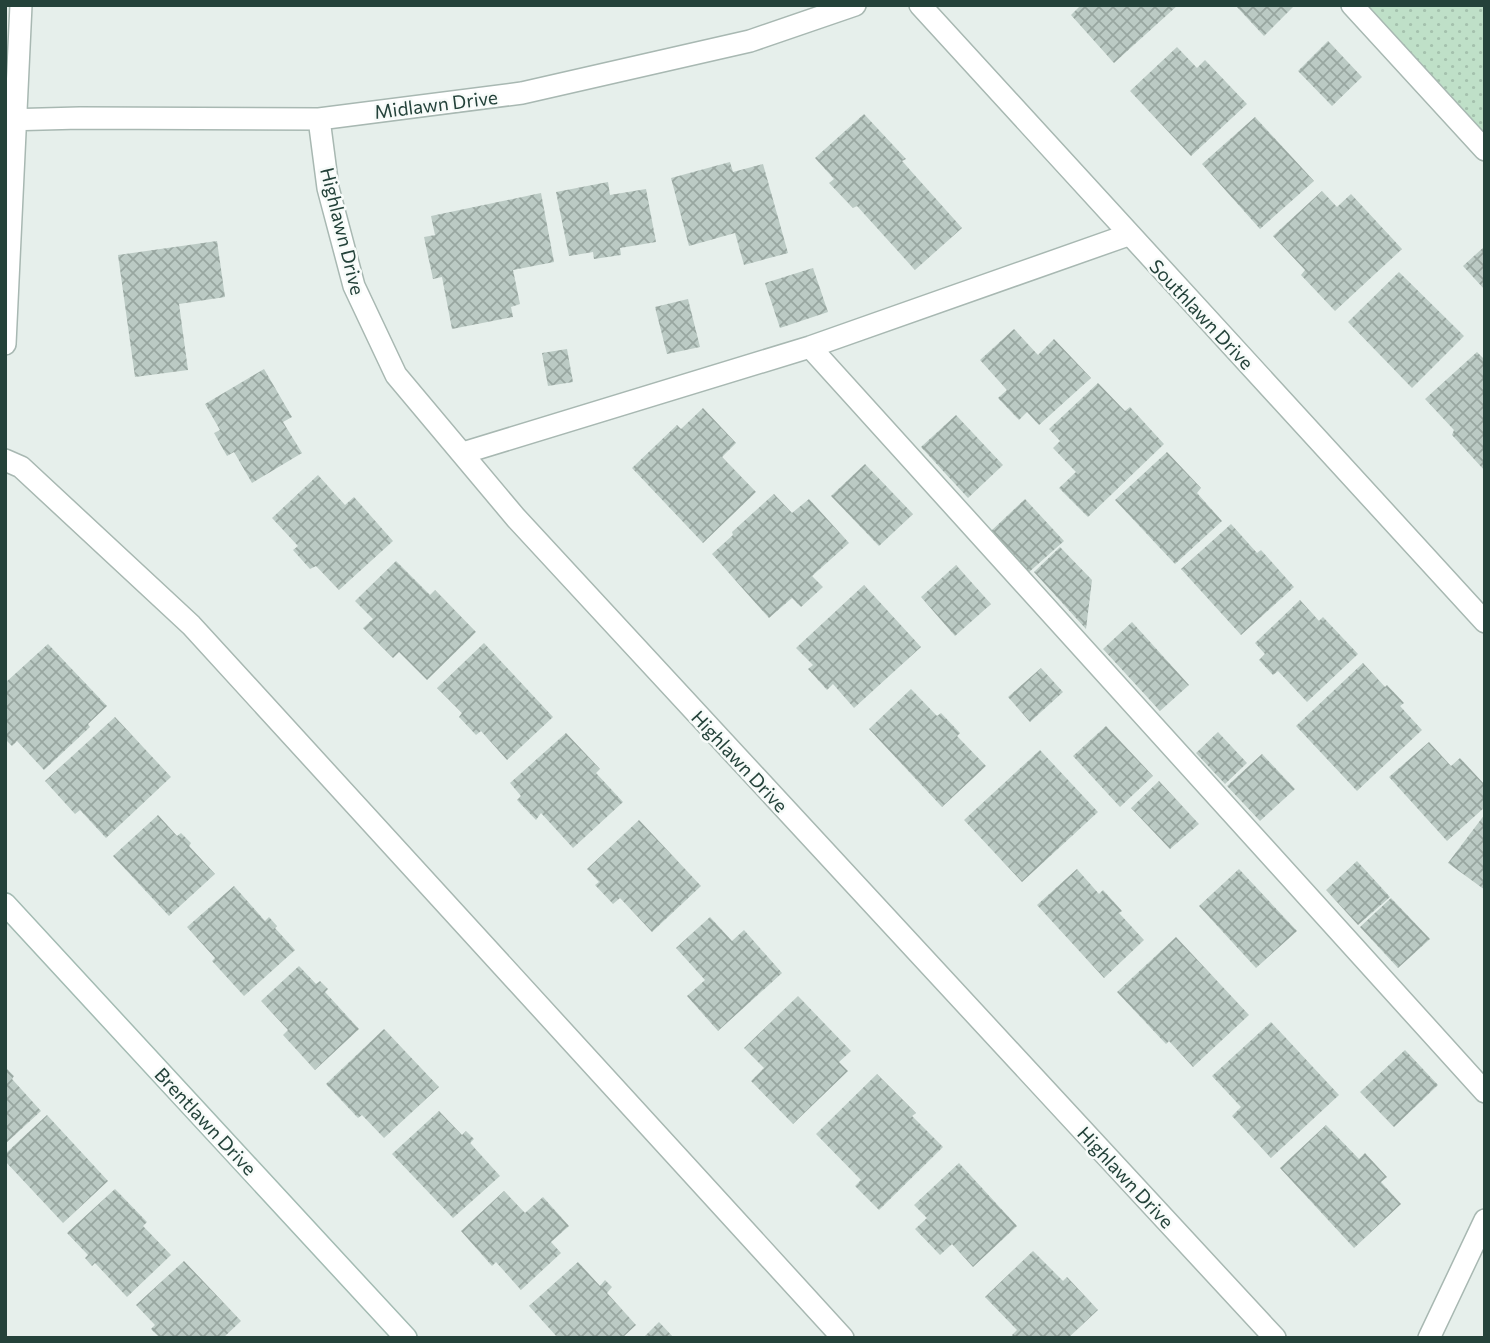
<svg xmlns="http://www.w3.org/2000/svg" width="1490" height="1343" font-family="Commissioner,sans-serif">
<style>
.park{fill:url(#park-dots)}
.building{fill:url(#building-cross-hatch)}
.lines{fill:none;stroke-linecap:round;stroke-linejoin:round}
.lane-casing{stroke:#a8b8b2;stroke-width:24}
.street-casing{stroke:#a8b8b2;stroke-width:24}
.secondary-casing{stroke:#a4bbb3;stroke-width:24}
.lane{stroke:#fff;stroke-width:21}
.street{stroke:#fff;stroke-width:21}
.secondary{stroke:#fff;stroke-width:21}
.labels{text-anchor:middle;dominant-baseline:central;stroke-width:5;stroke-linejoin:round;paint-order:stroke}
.street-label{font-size:19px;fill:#24423a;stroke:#f7fbf9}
</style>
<defs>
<pattern id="park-dots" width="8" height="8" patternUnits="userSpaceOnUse" patternTransform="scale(1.75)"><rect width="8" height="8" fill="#bfe0c8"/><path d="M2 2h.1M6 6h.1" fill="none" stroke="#a4c1ad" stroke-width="1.8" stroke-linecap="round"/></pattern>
<pattern id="building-cross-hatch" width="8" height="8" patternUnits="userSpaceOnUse" patternTransform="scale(1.75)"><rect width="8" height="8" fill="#bbcac4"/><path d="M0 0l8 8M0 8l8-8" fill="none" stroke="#98a6a0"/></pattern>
</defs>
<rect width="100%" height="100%" fill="#e6efeb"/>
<path class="park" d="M 1352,5 L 1485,5 L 1485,150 Z"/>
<path class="building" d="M 1081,5 L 1178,5 L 1114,63 L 1071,15 Z
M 1235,5 L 1295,5 L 1264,36 Z
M 1328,41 L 1362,77 L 1332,106 L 1298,71 Z
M 1177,47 L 1197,68 L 1205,60 L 1247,104 L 1191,156 L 1130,91 Z
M 864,114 L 906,159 L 902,161 L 962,228 L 915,270 L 857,206 L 853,208 L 829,183 L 834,179 L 815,158 Z
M 1255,117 L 1314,181 L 1260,229 L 1202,164 Z
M 730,162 L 733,172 L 763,164 L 788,253 L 744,265 L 735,233 L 689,246 L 671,178 Z
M 608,182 L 610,195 L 646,189 L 656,242 L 620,248 L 621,255 L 594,259 L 593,252 L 569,256 L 556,192 Z
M 1322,191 L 1337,207 L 1351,194 L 1402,249 L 1335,311 L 1301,275 L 1305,270 L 1273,236 Z
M 541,193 L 554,262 L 513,270 L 520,304 L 511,307 L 513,317 L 452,329 L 442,277 L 433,279 L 424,237 L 435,235 L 431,216 Z
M 217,241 L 225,297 L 179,304 L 188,370 L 135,377 L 118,255 Z
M 1485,246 L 1485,290 L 1463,266 Z
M 813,268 L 828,312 L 780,328 L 765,283 Z
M 1399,272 L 1464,336 L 1412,388 L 1348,322 Z
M 688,299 L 700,347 L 667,354 L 655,307 Z
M 1014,329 L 1038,355 L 1054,339 L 1091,378 L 1039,425 L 1027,412 L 1019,420 L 998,398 L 1007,390 L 980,360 Z
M 567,349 L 573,382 L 548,386 L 542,353 Z
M 1477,352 L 1485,360 L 1485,471 L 1452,435 L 1454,430 L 1425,399 Z
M 264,369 L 292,417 L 283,422 L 302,453 L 252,483 L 234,452 L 227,456 L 214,433 L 220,430 L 205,404 Z
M 1098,383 L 1125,411 L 1130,407 L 1164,444 L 1088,517 L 1059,488 L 1076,472 L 1053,448 L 1060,441 L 1049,429 Z
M 703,408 L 736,443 L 722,457 L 756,492 L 703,543 L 632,468 L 677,425 L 681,429 Z
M 956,415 L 1003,465 L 968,498 L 921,447 Z
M 1167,452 L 1201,488 L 1197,493 L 1222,521 L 1175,564 L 1115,500 Z
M 865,464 L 913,514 L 879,546 L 831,496 Z
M 318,475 L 345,505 L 354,497 L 393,541 L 339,590 L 316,566 L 310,569 L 293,550 L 298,546 L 272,518 Z
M 774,494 L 792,513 L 809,499 L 849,543 L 812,576 L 823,587 L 801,607 L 792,598 L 769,618 L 712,554 L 733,535 L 732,532 Z
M 1025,499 L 1064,541 L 1028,573 L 990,532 Z
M 1231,524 L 1257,553 L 1261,550 L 1294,587 L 1241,635 L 1181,569 Z
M 1060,547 L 1092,580 L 1086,629 L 1034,572 Z
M 396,561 L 430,595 L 435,590 L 476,632 L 427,680 L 399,652 L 393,658 L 363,628 L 373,619 L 355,601 Z
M 956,565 L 991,604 L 955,636 L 921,597 Z
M 864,585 L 921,647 L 854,708 L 833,684 L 827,690 L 808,669 L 813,665 L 796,648 Z
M 1300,600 L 1319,621 L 1323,617 L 1358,654 L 1307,702 L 1278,671 L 1273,675 L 1259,660 L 1265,654 L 1255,643 Z
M 1132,622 L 1189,685 L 1160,711 L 1103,649 Z
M 484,643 L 553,717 L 507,760 L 481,731 L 476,735 L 459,717 L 462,713 L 437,688 Z
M 48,644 L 107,706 L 88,724 L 90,727 L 44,770 L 17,741 L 12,746 L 5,739 L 5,683 Z
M 1363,663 L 1385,687 L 1387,685 L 1404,703 L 1400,706 L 1422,730 L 1357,791 L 1296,726 Z
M 1041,668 L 1063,692 L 1030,722 L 1008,697 Z
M 911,689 L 937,716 L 941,713 L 960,733 L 957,736 L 986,766 L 942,807 L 869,729 Z
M 115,717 L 171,777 L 106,838 L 80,810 L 75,814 L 45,781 Z
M 1106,726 L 1153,776 L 1120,807 L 1073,756 Z
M 1218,732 L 1247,763 L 1225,784 L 1196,753 Z
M 566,733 L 600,769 L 596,773 L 623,802 L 573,848 L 541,813 L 536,820 L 517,800 L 521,796 L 510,783 Z
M 1429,742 L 1451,766 L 1460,758 L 1485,785 L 1485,807 L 1447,841 L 1389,777 Z
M 1040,750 L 1098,812 L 1022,882 L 964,820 Z
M 1262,754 L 1295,789 L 1260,821 L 1227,786 Z
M 1159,781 L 1199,824 L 1170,849 L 1131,808 Z
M 1485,814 L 1485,890 L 1448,863 Z
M 158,815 L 177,836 L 181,833 L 191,843 L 189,846 L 215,874 L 169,916 L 113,856 Z
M 639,820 L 701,886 L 652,932 L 620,898 L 613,904 L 595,885 L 599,882 L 587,869 Z
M 1357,861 L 1390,897 L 1358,925 L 1326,890 Z
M 1077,869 L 1099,894 L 1103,890 L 1122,911 L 1119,913 L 1144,940 L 1104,978 L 1037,905 Z
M 1239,869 L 1297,931 L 1256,968 L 1199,906 Z
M 234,886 L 265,921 L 269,917 L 277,926 L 275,928 L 295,950 L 244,996 L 212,961 L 215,958 L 187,927 Z
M 1391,898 L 1430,939 L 1398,968 L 1360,927 Z
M 710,917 L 732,941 L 744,930 L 782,973 L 718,1031 L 687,996 L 705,980 L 676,948 Z
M 1176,937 L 1249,1015 L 1193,1067 L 1169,1041 L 1166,1044 L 1117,992 Z
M 299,966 L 316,984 L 320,981 L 328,989 L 325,992 L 359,1029 L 315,1070 L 283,1035 L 288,1030 L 261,1001 Z
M 798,996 L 851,1051 L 839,1062 L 848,1071 L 793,1124 L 751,1081 L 764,1068 L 744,1048 Z
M 1271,1022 L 1339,1095 L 1271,1158 L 1232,1116 L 1241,1107 L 1212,1076 Z
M 384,1029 L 439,1087 L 384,1138 L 362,1115 L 358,1118 L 326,1084 Z
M 1405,1050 L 1438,1085 L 1394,1127 L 1360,1092 Z
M 5,1067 L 14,1076 L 12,1079 L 41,1111 L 5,1144 Z
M 877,1074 L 916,1113 L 912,1116 L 943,1147 L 879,1210 L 855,1186 L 861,1180 L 816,1134 Z
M 439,1111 L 462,1135 L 466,1131 L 474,1139 L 470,1143 L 500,1176 L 453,1218 L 392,1154 Z
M 47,1115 L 108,1181 L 63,1223 L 5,1161 L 5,1154 Z
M 1326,1125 L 1359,1159 L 1365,1153 L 1387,1177 L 1381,1182 L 1401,1204 L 1354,1248 L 1280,1168 Z
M 959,1163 L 1017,1226 L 973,1267 L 952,1244 L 940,1255 L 915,1229 L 927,1218 L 914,1205 Z
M 115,1189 L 147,1222 L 143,1226 L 171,1255 L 127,1297 L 95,1263 L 92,1266 L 85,1258 L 88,1255 L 67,1233 Z
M 504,1191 L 525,1213 L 543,1197 L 569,1226 L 551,1242 L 561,1253 L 521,1290 L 496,1262 L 492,1266 L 461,1231 Z
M 1033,1251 L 1063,1281 L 1067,1277 L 1098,1310 L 1068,1338 L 1014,1338 L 1012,1335 L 1017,1330 L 985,1297 Z
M 184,1261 L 241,1321 L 223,1338 L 160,1338 L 151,1329 L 155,1325 L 136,1305 Z
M 578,1262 L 600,1286 L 605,1280 L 612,1287 L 607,1293 L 636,1325 L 622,1338 L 558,1338 L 529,1306 Z
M 659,1322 L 674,1338 L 643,1338 Z"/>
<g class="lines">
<g class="lane-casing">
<path id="lane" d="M 1352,5 L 1485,150
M 810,347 L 1485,1092
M 463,453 L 810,347 L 1128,235
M 5,460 L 21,467 L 191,625 L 843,1338"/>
</g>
<g class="street-casing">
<path id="street" d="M 920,5 L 1485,622
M 319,119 L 328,188 L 354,286 L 396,375 L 516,518 L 1275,1338
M 5,120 L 80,118 L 319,119 L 522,93 L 750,41 L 855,5
M 5,344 L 21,5
M 1429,1338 L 1485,1220"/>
</g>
<g class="secondary-casing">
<path id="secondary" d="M 5,904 L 406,1338"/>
</g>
<use href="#lane" class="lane"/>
<use href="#street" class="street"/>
<use href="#secondary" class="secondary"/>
</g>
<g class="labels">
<g class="street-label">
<text transform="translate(436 104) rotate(-7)">Midlawn Drive</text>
<text transform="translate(343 231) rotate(76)">Highlawn Drive</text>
<text transform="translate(1202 314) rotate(47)">Southlawn Drive</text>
<text transform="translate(740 761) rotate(47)">Highlawn Drive</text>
<text transform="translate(206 1121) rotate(47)">Brentlawn Drive</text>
<text transform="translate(1126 1177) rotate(47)">Highlawn Drive</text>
</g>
</g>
<rect width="1490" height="1343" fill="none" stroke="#24423a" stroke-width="14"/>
</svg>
